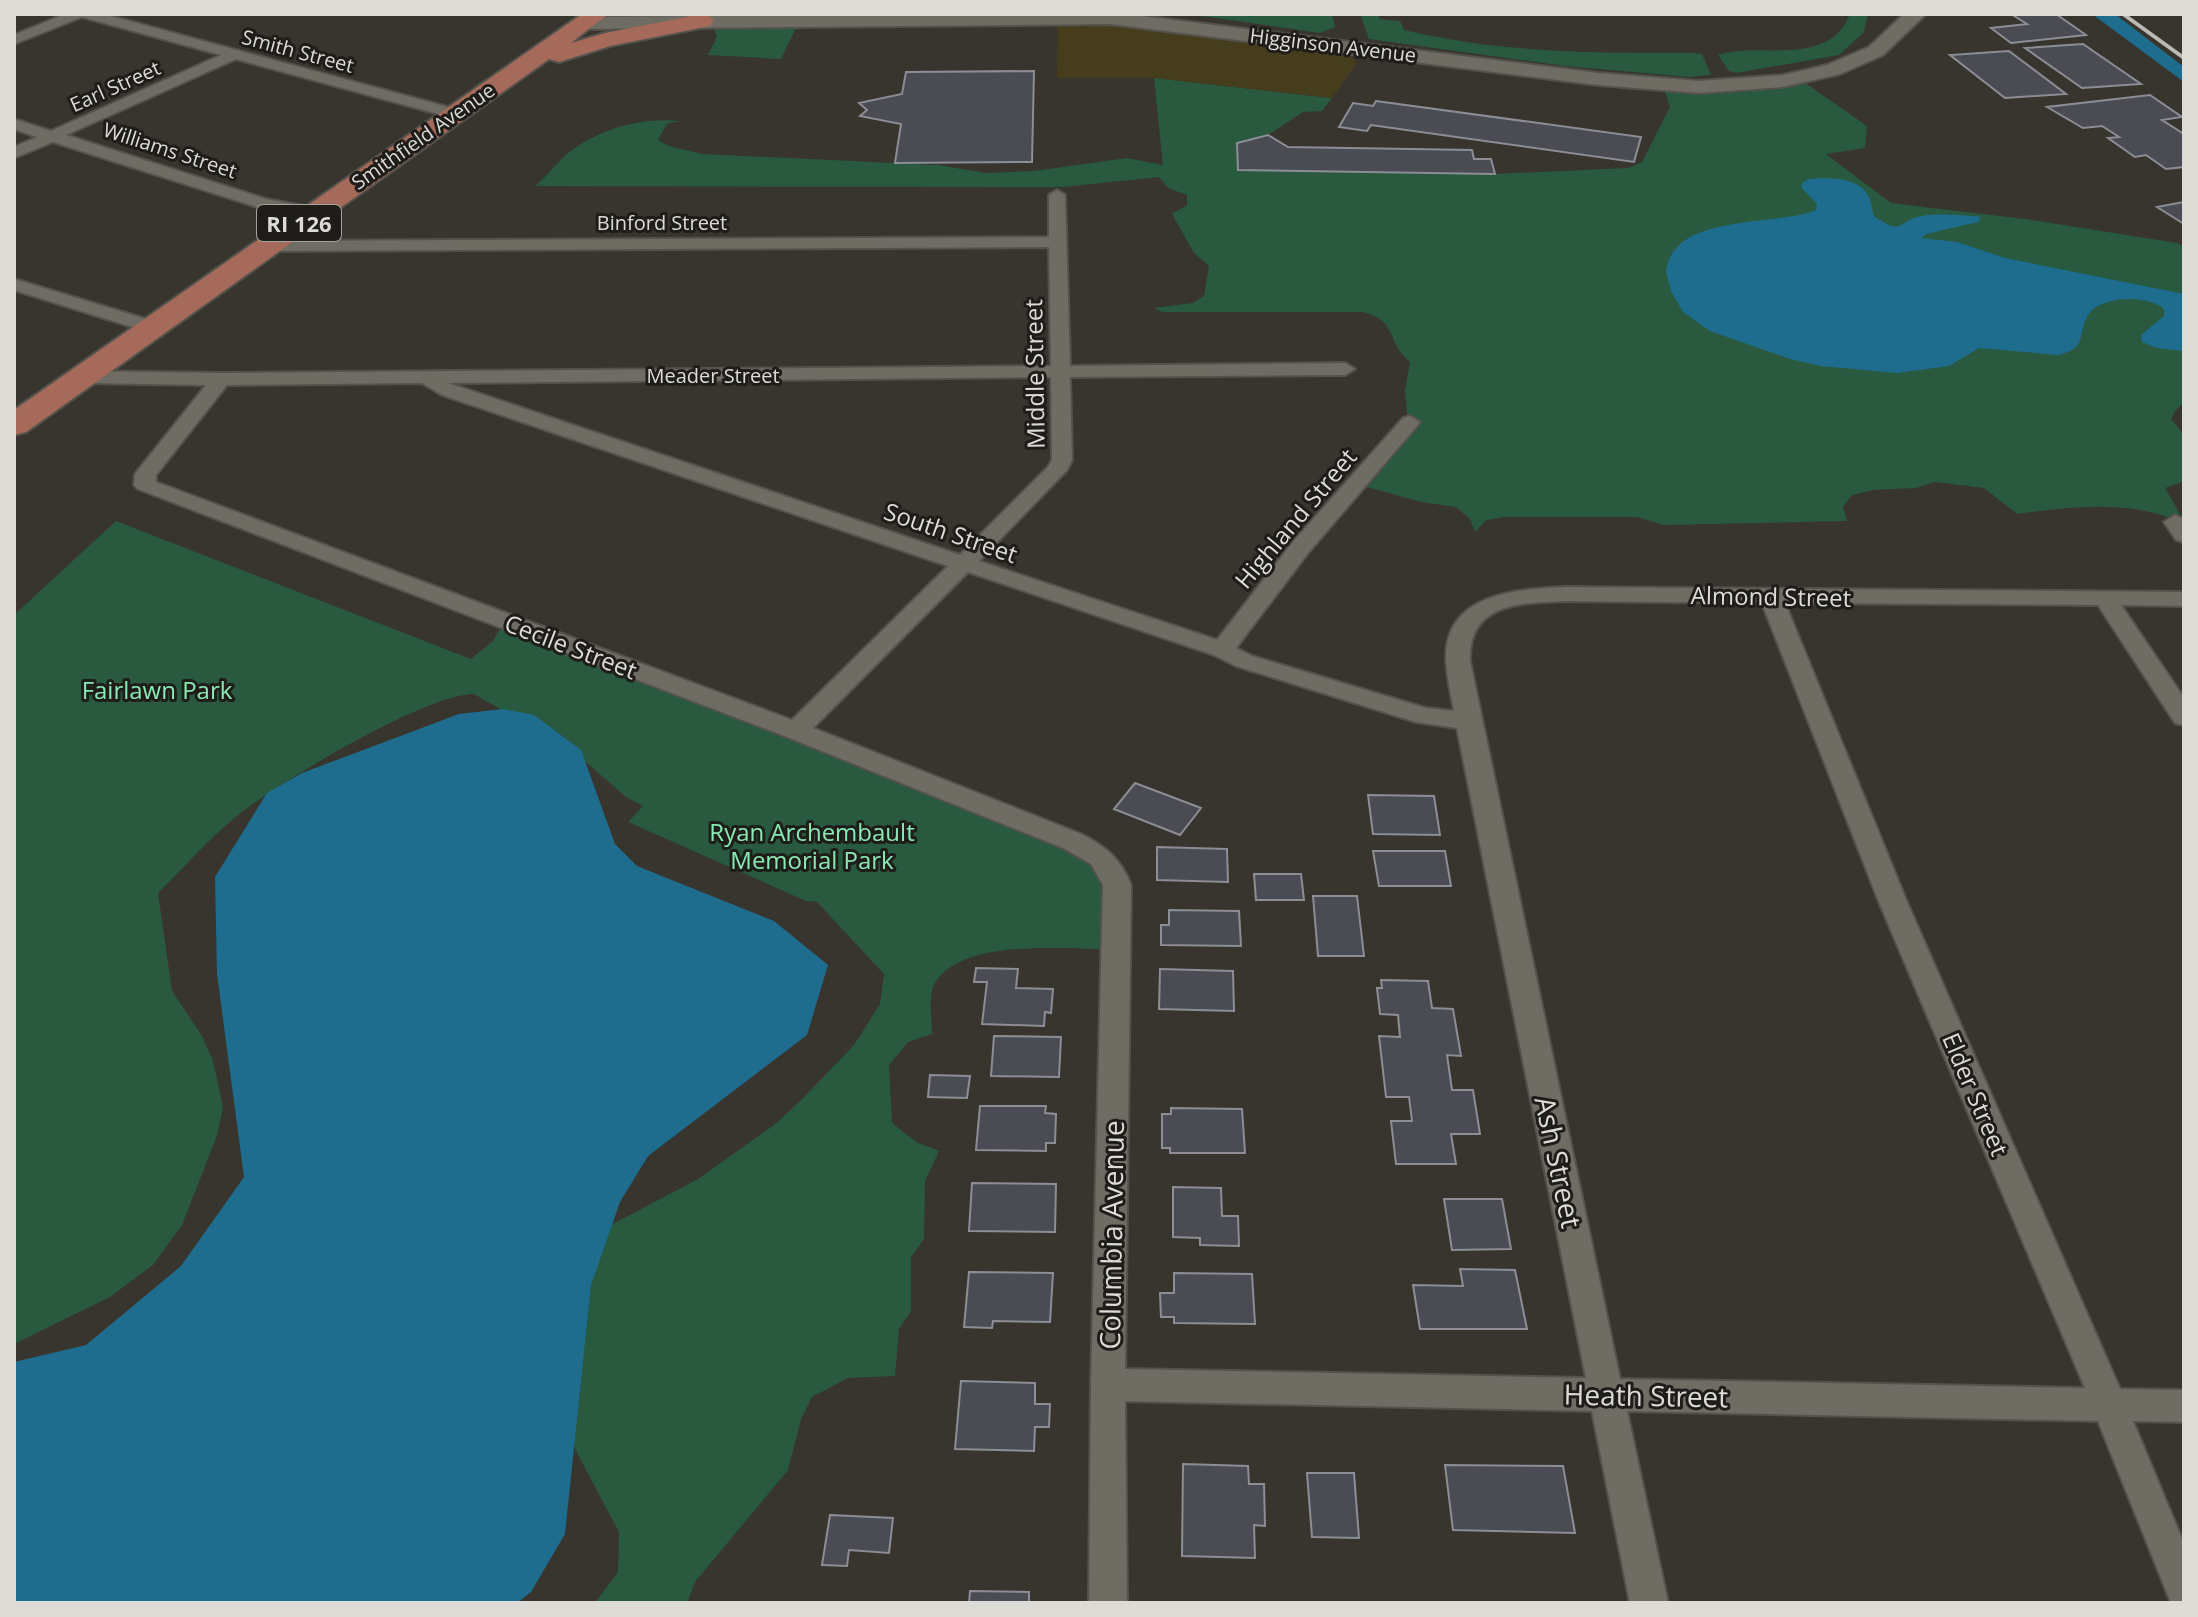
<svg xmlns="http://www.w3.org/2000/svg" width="2198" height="1617" font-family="'Open Sans',sans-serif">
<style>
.green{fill:#29593f}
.sand{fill:#453d1c}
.water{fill:#1e6d8e}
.building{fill:#4b4b53;stroke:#8c8d95;stroke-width:2}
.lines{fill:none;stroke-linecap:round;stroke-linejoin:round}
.street-casing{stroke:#54524c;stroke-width:4}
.secondary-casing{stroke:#54524c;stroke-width:4}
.primary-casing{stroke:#54524c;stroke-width:4}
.street{fill:#6f6c64;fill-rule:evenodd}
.secondary{fill:#6f6c64;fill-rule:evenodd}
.primary{fill:#a66a5a;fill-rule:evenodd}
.rail{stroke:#bcbab5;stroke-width:4}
.labels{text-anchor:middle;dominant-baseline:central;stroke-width:6;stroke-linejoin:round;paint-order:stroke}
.far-street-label{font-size:20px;fill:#dddbd6;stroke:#1e1d19}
.shield{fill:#1e1d19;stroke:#a4a29d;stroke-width:2}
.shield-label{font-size:22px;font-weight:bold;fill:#dddbd6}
.street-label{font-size:24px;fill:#dddbd6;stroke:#1e1d19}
.park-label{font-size:24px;fill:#89e9b3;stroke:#1e1d19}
.near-street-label{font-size:28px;fill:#dddbd6;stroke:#1e1d19}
</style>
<rect width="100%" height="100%" fill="#38352e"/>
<path class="green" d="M 1188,14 L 1332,14 L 1335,27 L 1320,33 Z
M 1360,14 L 1378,14 L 1380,19 L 1400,21 L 1404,30 C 1500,53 1595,53 1693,53 L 1702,54 L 1711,75 L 1689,77 L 1565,66 L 1369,39 Z
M 1850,14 L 1868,14 L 1864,32 L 1839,55 L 1736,73 L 1729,71 L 1718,55 C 1760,41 1828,69 1850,14 Z
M 711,21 L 818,21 L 795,30 L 781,59 L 708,55 L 717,37 Z
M 1154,78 L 1332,98 L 1322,111 L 1303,112 L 1268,135 L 1237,143 L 1239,170 L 1495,174 L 1628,168 L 1642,162 L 1670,107 L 1663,86 L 1801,80 L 1867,126 L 1865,148 L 1826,154 L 1891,203 L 2025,219 L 2177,243 L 2184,247 L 2184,402 L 2175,411 L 2171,419 L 2184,435 L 2184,481 L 2165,488 L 2180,514 L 2174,519 C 2123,500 2070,507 2017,514 L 1984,488 L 1935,482 L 1916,488 L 1873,490 L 1852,495 L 1843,507 L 1847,521 L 1664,525 L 1637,517 L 1504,517 L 1486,520 L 1475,532 L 1470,519 L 1456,507 L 1421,502 L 1360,485 L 1408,424 L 1405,391 L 1410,362 C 1385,342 1400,322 1363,312 L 1163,312 L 1154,308 L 1193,303 L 1204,296 L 1209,266 L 1194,253 L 1172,214 L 1187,205 L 1187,195 L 1168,188 L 1159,177 L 1063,187 L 535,186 C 547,177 555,164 566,155 C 597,129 641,117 679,121 L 667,124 L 658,140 L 669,146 L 702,154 L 938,165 L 985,173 L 1034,171 L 1127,158 L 1163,165 Z
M 116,521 L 471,659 L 493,641 L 499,630 L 509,631 L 792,737 L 1108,867 L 1108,949 C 1063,949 958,938 934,985 C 928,996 932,1021 932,1034 L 908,1042 L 889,1065 L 892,1123 L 916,1142 L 939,1151 L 925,1181 L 924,1239 L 911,1257 L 911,1311 L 899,1329 L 895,1376 L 848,1378 L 812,1397 L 801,1419 L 788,1470 L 695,1582 L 687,1603 L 595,1603 L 618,1572 L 619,1532 L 576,1451 L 559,1405 L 546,1339 L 611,1225 L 698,1179 L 774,1125 L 801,1100 L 854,1045 L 880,1004 L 884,974 L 817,902 L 806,901 L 628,822 L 643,806 L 626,797 L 572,750 L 474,694 C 426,694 277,783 237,816 C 208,839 184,868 158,893 L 172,991 L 202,1036 L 213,1061 L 223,1107 L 217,1136 L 182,1225 L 153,1265 L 110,1297 L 14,1344 L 14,615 Z"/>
<path class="sand" d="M 1058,17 L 1344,47 L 1357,63 L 1332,98 L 1154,78 L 1057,78 Z"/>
<path class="water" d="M 2092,14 L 2115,14 L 2184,67 L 2184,82 Z
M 1810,179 C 1829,177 1860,177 1869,197 C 1872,204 1871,209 1874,216 C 1904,237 1897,221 1921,216 C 1939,213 1963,215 1981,217 L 1978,222 L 1926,234 L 1921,238 L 1957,242 L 2005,258 L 2184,294 L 2184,351 L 2157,348 L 2142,342 L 2141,335 L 2164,316 L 2164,309 C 2149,295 2102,295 2089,314 C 2076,334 2089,348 2058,355 L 1979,348 L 1949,366 L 1897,373 L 1821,366 L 1790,359 L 1710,331 L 1683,312 L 1671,291 L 1666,272 C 1672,212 1777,227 1816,210 L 1817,204 L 1801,187 L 1803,182 Z
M 503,709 L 534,715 L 581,750 L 615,844 L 637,866 L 774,921 L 828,965 L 807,1035 L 648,1156 L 620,1202 L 591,1285 L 565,1534 L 531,1592 L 517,1603 L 14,1603 L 14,1362 L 86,1345 L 181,1266 L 244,1177 L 217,974 L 215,877 L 267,793 L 302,773 L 459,714 Z"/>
<path class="building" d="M 2011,14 L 2056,14 L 2086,35 L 2011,43 L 1991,28 L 2027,24 Z
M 2083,44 L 2141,84 L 2082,88 L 2025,48 Z
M 2009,51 L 2066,94 L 2005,98 L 1950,55 Z
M 1034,71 L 1032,162 L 895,163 L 901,124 L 860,116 L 867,110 L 859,103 L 902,94 L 906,72 Z
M 2150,95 L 2182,117 L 2162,120 L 2184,134 L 2184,167 L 2166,169 L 2146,155 L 2135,157 L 2108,138 L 2119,137 L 2102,126 L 2083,128 L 2047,107 Z
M 1376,101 L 1641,137 L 1634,162 L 1371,125 L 1367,131 L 1339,127 L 1353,103 L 1373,106 Z
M 1268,135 L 1288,147 L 1472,150 L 1474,159 L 1491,159 L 1495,174 L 1238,170 L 1237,143 Z
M 2184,202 L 2184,224 L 2157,207 Z
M 1135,783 L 1201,808 L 1180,835 L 1114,809 Z
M 1368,795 L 1434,796 L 1440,835 L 1373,834 Z
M 1157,847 L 1227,849 L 1228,882 L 1157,880 Z
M 1373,851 L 1445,851 L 1451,886 L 1379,886 Z
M 1254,874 L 1301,874 L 1304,900 L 1256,900 Z
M 1313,896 L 1357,896 L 1364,956 L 1318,956 Z
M 1169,910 L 1239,911 L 1241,946 L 1161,945 L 1161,925 L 1169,925 Z
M 976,968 L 1018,969 L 1016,988 L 1053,989 L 1051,1013 L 1045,1012 L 1044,1026 L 982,1024 L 987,982 L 974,982 Z
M 1160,969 L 1233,971 L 1234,1011 L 1159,1009 Z
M 1381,980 L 1428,981 L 1432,1008 L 1453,1009 L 1461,1056 L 1447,1055 L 1452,1090 L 1473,1090 L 1480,1134 L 1451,1134 L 1456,1164 L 1396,1164 L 1391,1121 L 1412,1121 L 1409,1097 L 1386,1097 L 1379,1036 L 1400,1037 L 1398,1015 L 1380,1014 L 1377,988 L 1382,988 Z
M 994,1036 L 1061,1037 L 1059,1077 L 991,1076 Z
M 930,1075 L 970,1076 L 967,1098 L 928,1097 Z
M 980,1106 L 1046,1106 L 1045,1113 L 1056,1114 L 1055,1143 L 1046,1143 L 1046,1151 L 976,1150 Z
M 1171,1108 L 1242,1109 L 1245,1153 L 1170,1153 L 1170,1148 L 1162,1148 L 1162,1114 L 1171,1114 Z
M 972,1183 L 1056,1184 L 1055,1232 L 969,1231 Z
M 1173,1187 L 1221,1188 L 1222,1216 L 1238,1216 L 1239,1246 L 1200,1245 L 1200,1238 L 1173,1237 Z
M 1444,1199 L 1502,1199 L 1511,1249 L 1452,1250 Z
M 1460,1269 L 1515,1270 L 1527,1329 L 1420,1329 L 1413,1285 L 1463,1286 Z
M 969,1272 L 1053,1273 L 1050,1322 L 993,1321 L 992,1328 L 964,1327 Z
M 1174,1273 L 1252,1274 L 1255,1324 L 1174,1323 L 1174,1317 L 1161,1317 L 1160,1293 L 1174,1293 Z
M 961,1381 L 1035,1383 L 1035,1404 L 1050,1404 L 1049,1427 L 1035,1427 L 1034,1451 L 955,1449 Z
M 1183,1464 L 1248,1466 L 1249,1484 L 1264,1484 L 1265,1526 L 1254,1525 L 1255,1558 L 1182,1556 Z
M 1445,1465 L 1563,1466 L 1575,1533 L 1453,1530 Z
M 1307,1473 L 1354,1473 L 1359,1538 L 1312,1537 Z
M 830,1515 L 893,1518 L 889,1553 L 849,1550 L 847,1566 L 822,1565 Z
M 970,1591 L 1029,1592 L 1029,1603 L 969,1603 Z"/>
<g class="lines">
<g class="street-casing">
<path id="street" d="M 65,14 L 103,14 L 459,110 L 461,113 L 453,118 L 236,59 L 66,135 L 266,199 L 320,209 L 323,213 L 320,217 L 314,218 L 257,207 L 53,142 L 14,158 L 14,147 L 37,137 L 14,129 L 14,119 L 51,131 L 221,55 L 82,17 L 14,44 L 14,35 Z
M 1057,190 L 1065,195 L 1070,366 L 1345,363 L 1355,369 L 1345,375 L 1070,377 L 1072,460 L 1067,470 L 979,561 L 1217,640 L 1292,543 L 1403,418 L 1410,416 L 1420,422 L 1417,426 L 1308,553 L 1236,648 L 1252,656 L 1426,708 L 1454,711 C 1451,693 1446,674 1446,656 C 1447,593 1518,589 1566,587 L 2184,592 L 2184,606 L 2121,605 L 2184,698 L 2184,725 L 2175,723 L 2098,605 L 1785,603 L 1907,902 L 2120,1389 L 2184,1390 L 2184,1422 L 2133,1421 L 2184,1544 L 2184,1603 L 2171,1603 L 2098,1421 L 1627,1411 L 1668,1603 L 1630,1603 L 1592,1411 L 1125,1401 L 1127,1603 L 1089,1603 L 1091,1385 L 1103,885 L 1091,864 L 1063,848 L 787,737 L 138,489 L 134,485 L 135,474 L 206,385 L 82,383 L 72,377 L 82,371 L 221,373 L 1051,366 L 1049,247 L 268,251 L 259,246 L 268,241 L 1049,237 L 1049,195 ZM 1051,377 L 1052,460 L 1048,467 L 960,555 L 448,383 ZM 422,383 L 442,395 L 948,566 L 792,720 L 156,482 L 156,475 L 227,385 ZM 968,572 L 1214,655 L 1236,666 L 1416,722 L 1457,728 L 1586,1378 L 1125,1369 L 1131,885 C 1121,859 1105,846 1081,834 L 813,728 ZM 1566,601 L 1762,603 L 1879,902 L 2085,1388 L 1620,1379 L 1470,661 C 1468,602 1522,603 1566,601 Z
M 14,279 L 159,323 L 161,327 L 152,333 L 145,331 L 14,290 Z
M 2175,515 L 2184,519 L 2184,542 L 2176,540 L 2164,522 Z"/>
</g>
<g class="secondary-casing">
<path id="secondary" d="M 906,14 L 1126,14 L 1598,73 L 1699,81 L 1783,75 L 1827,65 L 1869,47 L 1904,14 L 1926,14 L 1883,55 L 1840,74 L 1783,87 L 1699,93 L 1598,85 L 1110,24 L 585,29 L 575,23 L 585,17 Z"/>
</g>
<g class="primary-casing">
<path id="primary" d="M 582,14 L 608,14 L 571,43 L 605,33 L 702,14 L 710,16 L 714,21 L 710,26 L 610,46 L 559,62 L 549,59 L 26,432 L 14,435 L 14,410 Z"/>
</g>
<use href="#street" class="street"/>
<use href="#secondary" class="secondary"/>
<use href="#primary" class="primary"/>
<path class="rail" d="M 2123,14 L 2184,58"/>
</g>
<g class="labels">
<g class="far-street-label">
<text transform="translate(1333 45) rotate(7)">Higginson Avenue</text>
<text transform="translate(298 51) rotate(15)">Smith Street</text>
<text transform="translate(115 86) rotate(-24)">Earl Street</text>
<text transform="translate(423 136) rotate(-35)">Smithfield Avenue</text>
<text transform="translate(170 150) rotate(18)">Williams Street</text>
<text x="662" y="222">Binford Street</text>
<text x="713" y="375">Meader Street</text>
</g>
<rect class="shield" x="257" y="205" width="84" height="36" rx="6"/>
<g class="shield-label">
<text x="299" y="223">RI 126</text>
</g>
<g class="street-label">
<text transform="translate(1034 374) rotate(-91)">Middle Street</text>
<text transform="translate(1295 518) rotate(-50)">Highland Street</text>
<text transform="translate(951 532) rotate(19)">South Street</text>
<text transform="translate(1771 596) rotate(1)">Almond Street</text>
<text transform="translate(571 646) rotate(21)">Cecile Street</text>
<text transform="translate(1976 1094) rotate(67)">Elder Street</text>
</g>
<g class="park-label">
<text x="157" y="689">Fairlawn Park</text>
<text x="812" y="831">Ryan Archembault<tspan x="812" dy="28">Memorial Park</tspan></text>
</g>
<g class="near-street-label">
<text transform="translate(1559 1162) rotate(78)">Ash Street</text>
<text transform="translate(1111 1235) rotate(-89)">Columbia Avenue</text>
<text transform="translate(1646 1395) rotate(1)">Heath Street</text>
</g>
</g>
<rect width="2198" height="1617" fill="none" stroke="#dddbd6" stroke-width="32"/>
</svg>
